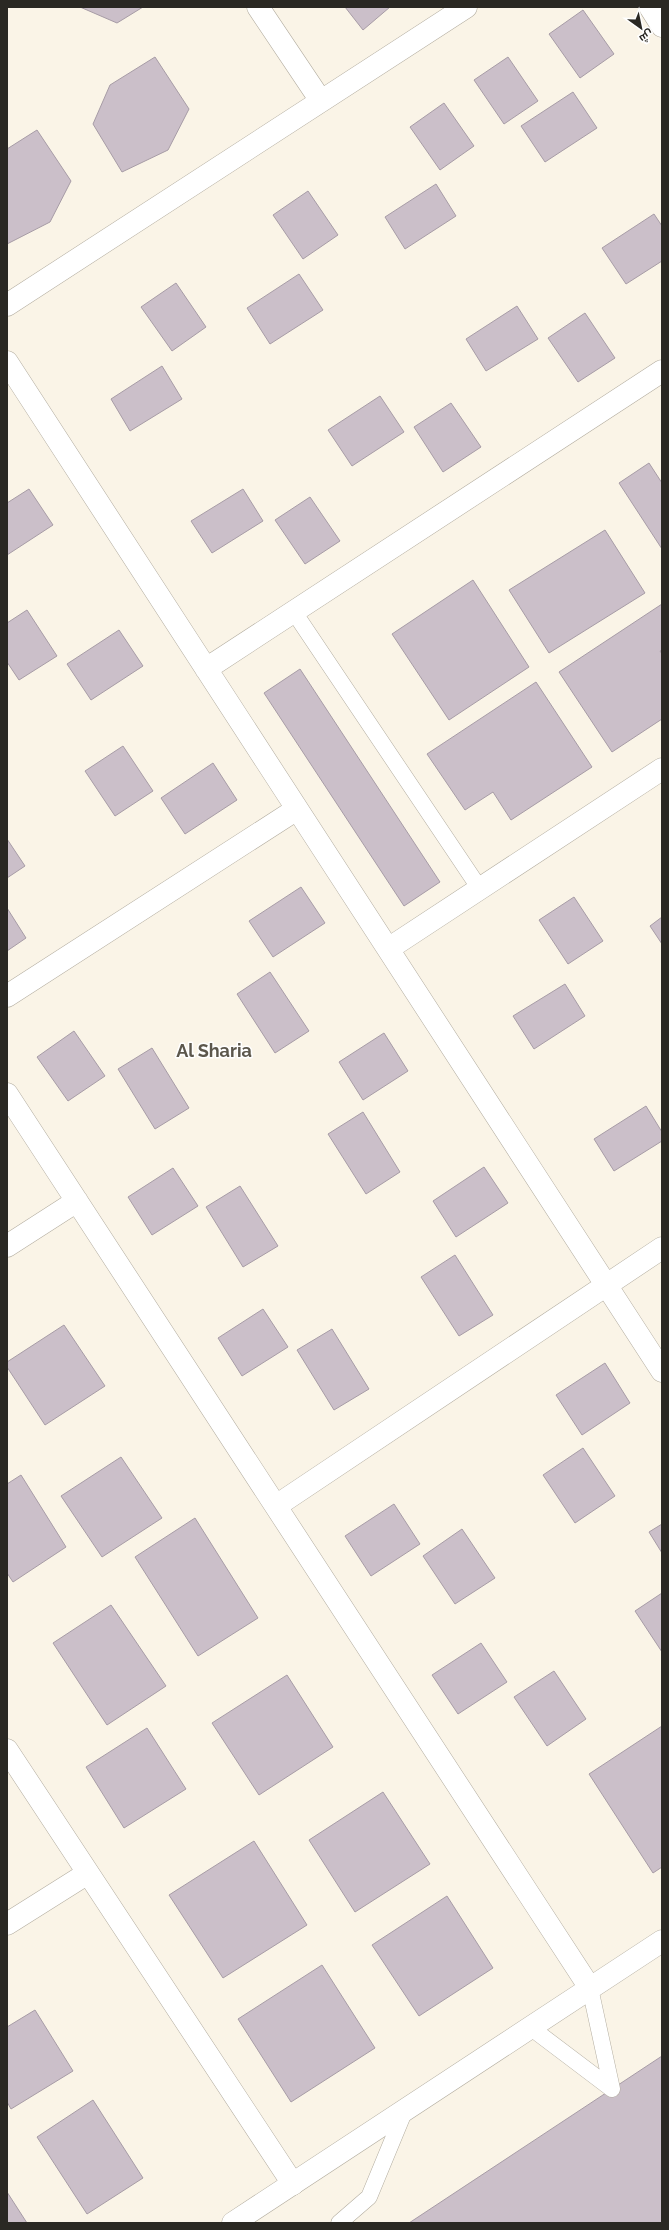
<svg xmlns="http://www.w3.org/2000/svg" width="669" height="2230" font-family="Raleway,Cairo,sans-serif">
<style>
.building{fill:#cbbfc9;stroke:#a79ca6}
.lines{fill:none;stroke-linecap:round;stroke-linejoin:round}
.lane-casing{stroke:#b3ada0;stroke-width:17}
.street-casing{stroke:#b3ada0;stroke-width:23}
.secondary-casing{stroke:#b3ada0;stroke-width:23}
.lane{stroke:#fff;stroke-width:16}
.street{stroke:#fff;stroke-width:22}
.secondary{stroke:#fff;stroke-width:22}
.labels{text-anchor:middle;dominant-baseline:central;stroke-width:3;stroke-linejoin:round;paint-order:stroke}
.district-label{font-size:18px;font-weight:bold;fill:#5c574c;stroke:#fff}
</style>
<rect width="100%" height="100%" fill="#faf4e7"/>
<path class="building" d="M 80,7 L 143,7 L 117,23 Z
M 345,7 L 390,7 L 363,30 Z
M 583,10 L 614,54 L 580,78 L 549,34 Z
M 155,57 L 189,109 L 168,150 L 122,172 L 93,124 L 110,85 Z
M 508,57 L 538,101 L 504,124 L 474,80 Z
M 573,92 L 597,128 L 545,162 L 521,126 Z
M 444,103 L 474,146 L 440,170 L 410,127 Z
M 37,130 L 71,181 L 50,222 L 7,244 L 7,149 Z
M 436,184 L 456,216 L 405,249 L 385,217 Z
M 308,191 L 338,235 L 303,259 L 273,215 Z
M 654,214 L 662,226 L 662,261 L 626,284 L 602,248 Z
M 299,274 L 323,310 L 270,344 L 247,308 Z
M 176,283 L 206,327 L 172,351 L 141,307 Z
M 517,306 L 538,339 L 486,371 L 466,339 Z
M 585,313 L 615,358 L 578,382 L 548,338 Z
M 162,366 L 182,399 L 130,431 L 111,399 Z
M 380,396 L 404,432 L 352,466 L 328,430 Z
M 451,403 L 481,447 L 443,472 L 414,427 Z
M 649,463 L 662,483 L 662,549 L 619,483 Z
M 29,489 L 53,525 L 7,555 L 7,503 Z
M 243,489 L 263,521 L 212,553 L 191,521 Z
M 310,497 L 340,541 L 305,564 L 275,520 Z
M 605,530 L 645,593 L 549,653 L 509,590 Z
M 473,580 L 529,667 L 449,720 L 392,634 Z
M 662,604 L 662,650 L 660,651 L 662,654 L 662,719 L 612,752 L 559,672 Z
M 27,610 L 57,656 L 19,680 L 7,662 L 7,623 Z
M 119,630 L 143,666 L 91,700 L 67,664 Z
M 300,669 L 440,882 L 404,906 L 264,693 Z
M 536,682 L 592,767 L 511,820 L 493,792 L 465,810 L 427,754 Z
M 123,746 L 153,791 L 115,816 L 85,771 Z
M 213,763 L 237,800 L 185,834 L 161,798 Z
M 7,839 L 25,866 L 7,878 Z
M 301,887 L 325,923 L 273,957 L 249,921 Z
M 574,897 L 603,941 L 568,964 L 539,920 Z
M 7,908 L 26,938 L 7,951 Z
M 662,917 L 662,944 L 650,926 Z
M 270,972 L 309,1031 L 275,1053 L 237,994 Z
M 565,984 L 585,1016 L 534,1049 L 513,1016 Z
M 74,1031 L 105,1076 L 68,1101 L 37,1057 Z
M 384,1033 L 408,1071 L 363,1100 L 339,1062 Z
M 152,1048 L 189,1108 L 155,1129 L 118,1069 Z
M 646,1106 L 662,1132 L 662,1141 L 614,1171 L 594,1139 Z
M 363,1112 L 400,1172 L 366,1194 L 328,1134 Z
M 484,1167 L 508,1203 L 456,1237 L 433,1201 Z
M 173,1168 L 198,1206 L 152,1235 L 128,1197 Z
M 240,1186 L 278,1246 L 243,1267 L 206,1207 Z
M 455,1255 L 493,1315 L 459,1336 L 421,1277 Z
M 263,1309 L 288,1347 L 242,1376 L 218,1338 Z
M 64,1325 L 105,1386 L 45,1425 L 7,1367 L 7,1362 Z
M 332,1329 L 369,1389 L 334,1410 L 297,1350 Z
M 605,1363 L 630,1403 L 582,1435 L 556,1395 Z
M 583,1448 L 615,1496 L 575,1523 L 543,1475 Z
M 121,1457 L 162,1518 L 102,1557 L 61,1496 Z
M 21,1475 L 66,1547 L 13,1582 L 7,1573 L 7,1484 Z
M 394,1504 L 420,1544 L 371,1576 L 345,1536 Z
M 195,1518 L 258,1618 L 198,1656 L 135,1557 Z
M 662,1524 L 662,1553 L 649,1532 Z
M 462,1529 L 495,1578 L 455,1604 L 423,1556 Z
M 662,1593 L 662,1652 L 635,1611 Z
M 111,1605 L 166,1686 L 107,1725 L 53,1643 Z
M 481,1643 L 507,1682 L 458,1714 L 432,1675 Z
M 554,1671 L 586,1719 L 547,1746 L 514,1697 Z
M 287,1675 L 333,1747 L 259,1795 L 212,1723 Z
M 662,1726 L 662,1867 L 653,1873 L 589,1774 Z
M 147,1728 L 186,1789 L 124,1828 L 86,1767 Z
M 383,1792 L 430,1864 L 355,1912 L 309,1840 Z
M 254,1841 L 307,1925 L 223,1978 L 169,1895 Z
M 447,1896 L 493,1968 L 419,2016 L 372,1945 Z
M 322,1965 L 375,2048 L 291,2102 L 238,2019 Z
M 35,2010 L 73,2071 L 11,2109 L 7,2102 L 7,2027 Z
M 662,2056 L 662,2223 L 409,2223 Z
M 93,2100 L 143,2178 L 87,2214 L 37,2137 Z
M 7,2192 L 27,2223 L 7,2223 Z"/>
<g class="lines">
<g class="lane-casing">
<path id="lane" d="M 294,612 L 480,889
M 590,1988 L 612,2089
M 530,2027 L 612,2089
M 339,2223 L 369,2197 L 405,2110"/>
</g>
<g class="street-casing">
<path id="street" d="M 258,7 L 321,101
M 650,7 L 662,26
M 7,305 L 466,7
M 7,362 L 662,1371
M 206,669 L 662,371
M 388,949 L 662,769
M 7,996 L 297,809
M 7,1094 L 590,1988
M 7,1246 L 77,1201
M 276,1506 L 662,1248
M 7,1750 L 293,2184
M 7,1924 L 88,1873"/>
</g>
<g class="secondary-casing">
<path id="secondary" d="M 233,2223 L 662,1941"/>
</g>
<use href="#lane" class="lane"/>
<use href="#street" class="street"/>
<use href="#secondary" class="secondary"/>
</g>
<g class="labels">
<g class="district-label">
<text x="214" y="1050">Al Sharia</text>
</g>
</g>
<rect width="669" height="2230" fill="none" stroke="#2a2823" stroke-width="16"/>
<g transform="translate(641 28) rotate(147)" stroke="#ffffff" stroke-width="3" paint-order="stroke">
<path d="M0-3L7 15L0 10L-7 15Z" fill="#2a2823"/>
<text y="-6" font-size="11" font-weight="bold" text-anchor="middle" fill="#2a2823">ش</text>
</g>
</svg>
